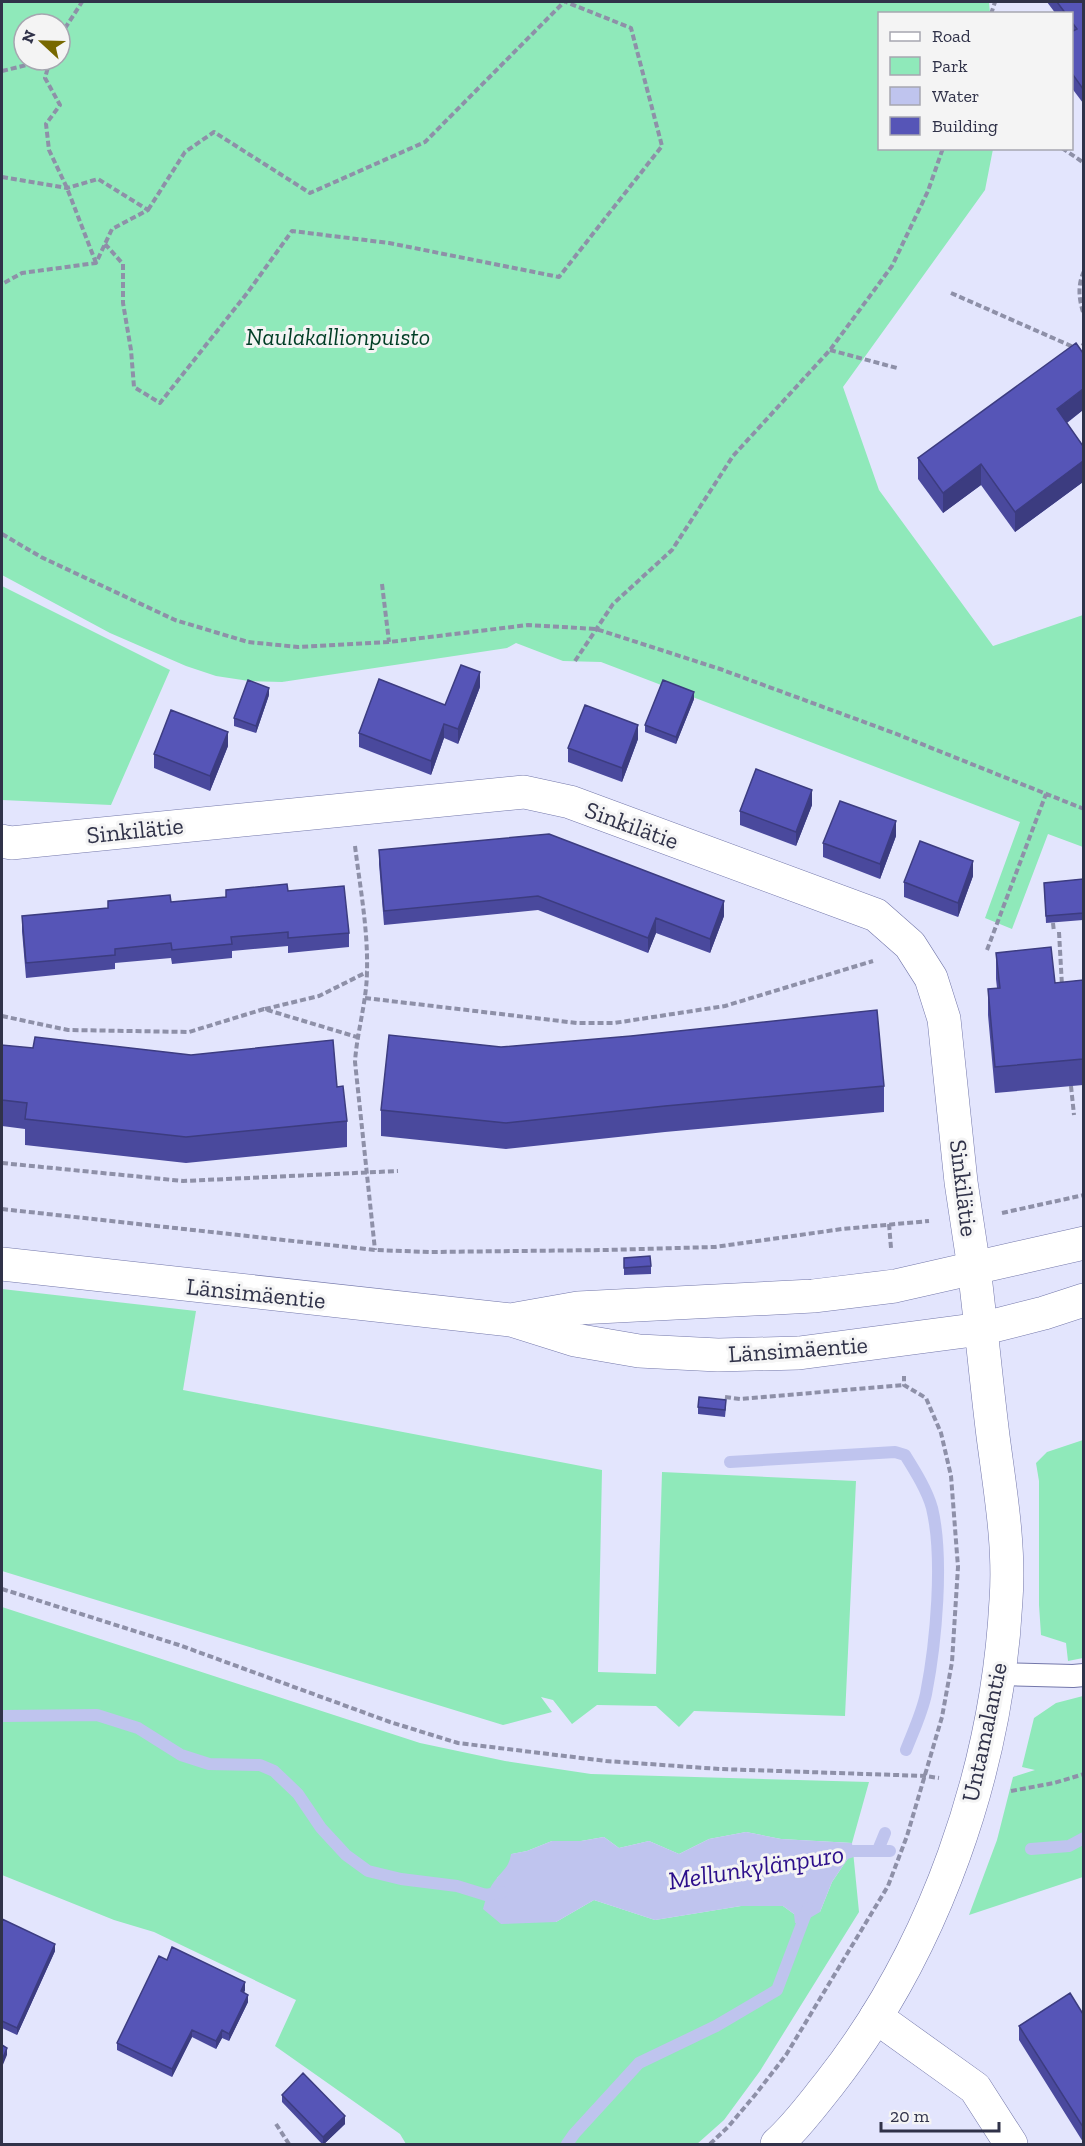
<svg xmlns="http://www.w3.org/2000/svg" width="1085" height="2146" font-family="'Zilla Slab',serif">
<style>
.green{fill:#8fe9ba;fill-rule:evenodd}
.water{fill:#bfc4ee}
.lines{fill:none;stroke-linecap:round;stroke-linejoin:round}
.stream{stroke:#bfc4ee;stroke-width:12}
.service-casing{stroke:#7377aa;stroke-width:24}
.minor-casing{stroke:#7377aa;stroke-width:34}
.tertiary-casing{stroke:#7377aa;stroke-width:34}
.secondary-casing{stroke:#7377aa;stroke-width:34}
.path{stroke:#8e90a8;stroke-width:4;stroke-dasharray:6 3;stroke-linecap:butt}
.service{stroke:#fff;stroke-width:22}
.minor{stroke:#fff;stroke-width:33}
.tertiary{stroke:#fff;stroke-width:33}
.secondary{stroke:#fff;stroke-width:33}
.wall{fill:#4a499d}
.shaded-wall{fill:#3c3c80}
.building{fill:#5655b7;stroke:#3c3c80;stroke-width:1.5}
.labels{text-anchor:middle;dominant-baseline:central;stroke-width:6;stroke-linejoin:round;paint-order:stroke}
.park-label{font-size:24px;font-style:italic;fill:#013e26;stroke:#f4f4f4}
.street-label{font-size:24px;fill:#303249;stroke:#f4f4f4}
.water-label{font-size:26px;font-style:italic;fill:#2c0f8b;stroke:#f4f4f4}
</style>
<rect width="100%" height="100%" fill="#e3e5fd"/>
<path class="green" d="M 2,2 L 989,2 L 990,13 L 880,14 L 880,148 L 993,149 L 985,190 L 843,387 L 879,490 L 993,646 L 1083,615 L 1083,847 L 1048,834 L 1012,929 L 985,918 L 1020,822 L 601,662 L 563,661 L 516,643 L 507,648 L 282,682 L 249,681 L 216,676 L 186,666 L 110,633 L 2,575 ZM 24,24 L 60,24 L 60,60 L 24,60 Z
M 2,586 L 170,670 L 111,805 L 2,800 Z
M 2,1289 L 196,1311 L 183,1390 L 602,1470 L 598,1672 L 656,1674 L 662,1472 L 856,1481 L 845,1716 L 694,1711 L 679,1727 L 656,1706 L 597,1705 L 572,1724 L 553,1700 L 541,1697 L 552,1712 L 503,1725 L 2,1571 Z
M 1083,1440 L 1083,1658 L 1068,1661 L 1066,1643 L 1041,1635 L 1039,1605 L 1039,1481 L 1036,1463 L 1047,1452 Z
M 2,1607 L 420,1743 L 505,1761 L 591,1774 L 869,1782 L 852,1843 L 781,1839 L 746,1832 L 709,1839 L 679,1854 L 649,1841 L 619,1848 L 604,1837 L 581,1841 L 552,1841 L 527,1851 L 512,1854 L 510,1866 L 497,1878 L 556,1922 L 594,1900 L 655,1920 L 741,1906 L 783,1906 L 794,1914 L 820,1912 L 832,1882 L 853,1851 L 859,1912 L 760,2071 L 724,2120 L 697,2144 L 406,2144 L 400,2134 L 275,2046 L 296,2000 L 154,1932 L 114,1920 L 2,1875 Z
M 1083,1696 L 1083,1877 L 969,1915 L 997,1840 L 1013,1777 L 1035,1770 L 1022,1767 L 1034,1718 L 1056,1703 Z"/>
<path class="water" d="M 746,1832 L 781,1839 L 852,1843 L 853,1851 L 832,1882 L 820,1912 L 803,1922 L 795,1923 L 794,1914 L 783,1906 L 741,1906 L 655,1920 L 594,1900 L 556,1922 L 501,1924 L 483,1909 C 486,1898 489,1887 497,1878 C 504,1869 509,1867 511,1854 L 527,1851 L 552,1841 L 581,1841 L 604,1837 L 619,1848 L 649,1841 L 679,1854 L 709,1839 Z"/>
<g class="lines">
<path class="stream" d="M 730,1462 L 895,1452 L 905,1455 C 915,1471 927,1490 932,1508 C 944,1558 936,1643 926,1694 C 922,1713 913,1732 906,1750
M 2,1716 L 97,1715 L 138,1728 L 181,1755 L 209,1764 L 260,1765 L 274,1771 L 298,1794 L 321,1828 L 346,1855 L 368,1871 L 401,1879 L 457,1886 L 486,1895 L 502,1892
M 1031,1849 L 1069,1846 L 1084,1838
M 878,1850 L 885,1833
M 837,1856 L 853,1851 L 890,1851
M 567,2144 L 574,2134 L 639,2063 L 716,2026 L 777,1990 L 808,1908"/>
<g class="service-casing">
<path id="service" d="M 999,1674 L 1073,1676 L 1084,1675"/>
</g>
<g class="minor-casing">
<path id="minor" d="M 2,841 L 11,843 L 524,792 L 570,802 L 876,915 L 910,945 L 931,978 L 944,1019 L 961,1182 L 974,1268
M 876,2017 L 975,2088 L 1011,2144"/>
</g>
<g class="tertiary-casing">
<path id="tertiary" d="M 777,2144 C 797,2126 812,2105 829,2084 C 935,1949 997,1771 1006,1600 C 1010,1546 1000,1490 993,1436 C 986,1380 981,1324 974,1268"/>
</g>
<g class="secondary-casing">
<path id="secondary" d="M 2,1264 L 511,1320 L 575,1340 L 639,1351 L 718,1355 L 799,1353 L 981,1329 L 1044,1313 L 1084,1300
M 516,1319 L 578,1308 L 813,1296 L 895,1286 L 1084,1243"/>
</g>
<path class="path" d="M 991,14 L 995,2
M 60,36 L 82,2
M 50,60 L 45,78 L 60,105 L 46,124 L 49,150 L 67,188 L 96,263
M 2,71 L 27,65 L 34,60
M 1062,148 L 1084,163
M 2,177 L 67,188 L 98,179 L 148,210 L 112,229 L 96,263 L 22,273 L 2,284
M 148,210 L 185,152 L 214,132 L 310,193 L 425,142 L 564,2
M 105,244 L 123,264 L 123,303 L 131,350 L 134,387 L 160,403 L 248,292 L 292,231 L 389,243 L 559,277 L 662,146 L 631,28 L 566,2
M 1084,271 C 1077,286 1079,300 1084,315
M 951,293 L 1078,349 L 1084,344
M 830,350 L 897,368
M 2,534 L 41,557 L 175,620 L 248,642 L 298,647 L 389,642 L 528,625 L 596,629 L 720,669 L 894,733 L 1084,809
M 382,584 L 389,642
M 575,661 L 613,604 L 672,550 L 733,456 L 830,350 L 892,266 L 928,191 L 943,148
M 355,846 C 360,887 368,929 367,970 C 367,1001 357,1031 355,1062 L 375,1250
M 1053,923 L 1054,932
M 1059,932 L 1062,986
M 987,950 L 1046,794
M 365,998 L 577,1023 L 614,1023 L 725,1006 L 873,961
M 265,1009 L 319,996 L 367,972
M 2,1016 L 68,1030 L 189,1032 L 264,1009 L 357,1037
M 1071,1086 L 1074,1115
M 2,1163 L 183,1181 L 398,1171
M 2,1209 L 375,1250 L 430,1252 L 607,1250 L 715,1247 L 842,1229 L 929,1221
M 1002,1213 L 1084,1195
M 889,1224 L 891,1248
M 725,1397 L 740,1399 L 904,1385
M 2,1589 L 179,1645 L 390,1722 L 458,1743 L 606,1761 L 720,1769 L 925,1776 L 939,1778
M 1011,1791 L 1054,1783 L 1084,1774
M 276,2124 L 289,2144
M 710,2144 L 728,2127 L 755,2095 L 786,2055 L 888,1886 L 907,1836 L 942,1717 L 952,1662 L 958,1567 L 951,1476 L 941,1433 L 926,1398 L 904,1385 L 904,1376"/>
<use href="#service" class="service"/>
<use href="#minor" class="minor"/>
<use href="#tertiary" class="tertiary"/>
<use href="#secondary" class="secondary"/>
</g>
<path class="wall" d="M 1047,2 L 1083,2 L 1083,103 L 1071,87 L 1071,14 L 1056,14 Z
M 1083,410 L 1067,423 L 1083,446 L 1083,482 L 1015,532 L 981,485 L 943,513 L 918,479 L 918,458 Z
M 480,687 L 458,744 L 444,738 L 431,775 L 359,747 L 359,733 L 445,705 Z
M 269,695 L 256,733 L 234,726 L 234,718 Z
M 694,699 L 676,744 L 645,732 L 645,725 Z
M 638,739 L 622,782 L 568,762 L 568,748 Z
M 228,746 L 210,791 L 154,768 L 154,754 Z
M 812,805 L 796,846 L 740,825 L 740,811 Z
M 896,836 L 880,879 L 823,857 L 823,843 Z
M 379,850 L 724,916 L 710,953 L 656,933 L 648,953 L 538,910 L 384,925 L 379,864 Z
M 973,876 L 958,917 L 904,897 L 904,882 Z
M 1083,879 L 1083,920 L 1046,923 L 1044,883 Z
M 108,901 L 171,902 L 349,933 L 349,947 L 288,953 L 288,946 L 232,951 L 232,958 L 172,964 L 171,958 L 115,963 L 115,969 L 26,978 L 22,931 L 22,916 L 108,908 Z
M 996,953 L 1055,983 L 1083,980 L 1083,1085 L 995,1093 L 988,1015 L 988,989 L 997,988 L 996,979 Z
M 2,1045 L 337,1087 L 347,1121 L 347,1147 L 186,1163 L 25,1145 L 25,1129 L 2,1126 Z
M 884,1086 L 884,1112 L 665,1132 L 506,1149 L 381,1136 L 381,1110 Z
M 624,1258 L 651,1266 L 651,1274 L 624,1275 Z
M 698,1407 L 726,1407 L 725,1417 L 698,1414 Z
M 2,1919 L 55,1951 L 17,2035 L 2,2028 Z
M 167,1960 L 245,1990 L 244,1993 L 248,2002 L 229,2041 L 222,2038 L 216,2049 L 192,2037 L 172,2077 L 117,2050 L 117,2043 Z
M 1083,2014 L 1083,2142 L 1019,2040 L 1019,2026 Z
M 282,2095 L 345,2124 L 323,2145 L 282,2102 Z"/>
<path class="shaded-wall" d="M 1083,389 L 1083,410 L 1057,430 L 1057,409 Z
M 1083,461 L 1083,482 L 1015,532 L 1015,512 Z
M 981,464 L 981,485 L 943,513 L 943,493 Z
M 480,672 L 480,687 L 458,744 L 458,729 Z
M 269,688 L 269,695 L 256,733 L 256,726 Z
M 694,692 L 694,699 L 676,744 L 676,737 Z
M 444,724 L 444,738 L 431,775 L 431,761 Z
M 638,725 L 638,739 L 622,782 L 622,768 Z
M 228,732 L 228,746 L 210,791 L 210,776 Z
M 812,790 L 812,805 L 796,846 L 796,832 Z
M 896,821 L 896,836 L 880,879 L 880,864 Z
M 973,861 L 973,876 L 958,917 L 958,903 Z
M 724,901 L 724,916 L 710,953 L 710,939 Z
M 656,918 L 656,933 L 648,953 L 648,938 Z
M 55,1944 L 55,1951 L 17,2035 L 17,2028 Z
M 245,1982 L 245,1990 L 241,1999 L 241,1991 Z
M 248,1995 L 248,2002 L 229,2041 L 229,2034 Z
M 192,2030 L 192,2037 L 172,2077 L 172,2069 Z
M 222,2030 L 222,2038 L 216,2049 L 216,2041 Z
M 7,2048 L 7,2055 L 2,2067 L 2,2060 Z
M 345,2116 L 345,2124 L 323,2145 L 323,2137 Z"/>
<path class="building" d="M 1057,2 L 1083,2 L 1083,89 L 1071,72 L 1071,32 L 1077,29 L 1071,21 L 1071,14 L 1066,14 Z
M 1076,343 L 1083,353 L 1083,389 L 1057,409 L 1083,446 L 1083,461 L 1015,512 L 981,464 L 943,493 L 918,458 Z
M 461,665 L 480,672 L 458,729 L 444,724 L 431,761 L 359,733 L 379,679 L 445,705 Z
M 248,680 L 269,688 L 256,726 L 234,718 Z
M 663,680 L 694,692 L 676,737 L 645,725 Z
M 585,705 L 638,725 L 622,768 L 568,748 Z
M 171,710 L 228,732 L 210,776 L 154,754 Z
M 756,769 L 812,790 L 796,832 L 740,811 Z
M 840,801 L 896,821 L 880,864 L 823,843 Z
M 549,834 L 724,901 L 710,939 L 656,918 L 648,938 L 538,896 L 384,911 L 379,850 Z
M 920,841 L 973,861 L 958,903 L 904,882 Z
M 1083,879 L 1083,913 L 1046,916 L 1044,883 Z
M 287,884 L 288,891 L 344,886 L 349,933 L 288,938 L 288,932 L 231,937 L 232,944 L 172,950 L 171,943 L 115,949 L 115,955 L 26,963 L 22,916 L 108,908 L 108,901 L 170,895 L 171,902 L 226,897 L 226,890 Z
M 1051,947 L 1055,983 L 1083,980 L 1083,1059 L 995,1067 L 988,989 L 1000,988 L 996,953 Z
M 877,1010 L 884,1086 L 665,1106 L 506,1123 L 381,1110 L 389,1035 L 501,1047 L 631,1036 Z
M 35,1037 L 191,1055 L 333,1040 L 337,1087 L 343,1086 L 347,1121 L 186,1137 L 25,1119 L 27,1103 L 2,1100 L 2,1045 L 33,1048 Z
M 650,1256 L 651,1266 L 624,1268 L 624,1258 Z
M 699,1397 L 726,1400 L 725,1410 L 698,1407 Z
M 2,1919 L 55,1944 L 17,2028 L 2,2021 Z
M 172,1947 L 245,1982 L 241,1991 L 248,1995 L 229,2034 L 222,2030 L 216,2041 L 192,2030 L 172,2069 L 117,2043 L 159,1956 L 167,1960 Z
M 1070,1993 L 1083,2014 L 1083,2127 L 1019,2026 Z
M 2,2045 L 7,2048 L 2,2060 Z
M 303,2073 L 345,2116 L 323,2137 L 282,2095 Z"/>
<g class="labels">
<g class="park-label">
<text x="338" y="336">Naulakallionpuisto</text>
</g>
<g class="street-label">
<text transform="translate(632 825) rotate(20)">Sinkilätie</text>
<text transform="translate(135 830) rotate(-6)">Sinkilätie</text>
<text transform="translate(964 1188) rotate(83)">Sinkilätie</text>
<text transform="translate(256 1293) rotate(6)">Länsimäentie</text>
<text transform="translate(798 1349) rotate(-4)">Länsimäentie</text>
<text transform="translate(984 1732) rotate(-78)">Untamalantie</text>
</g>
<g class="water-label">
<text transform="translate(756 1867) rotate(-9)">Mellunkylänpuro</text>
</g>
</g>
<rect width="1085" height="2146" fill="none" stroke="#303249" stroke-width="6"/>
<rect x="878" y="12" width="195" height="138" fill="#f4f4f4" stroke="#a6a6b0" stroke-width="1.5"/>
<rect x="890" y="32" width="30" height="9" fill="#ffffff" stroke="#a6a6b0" stroke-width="1.5"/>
<text x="932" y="42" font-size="18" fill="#303249">Road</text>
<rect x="890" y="57" width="30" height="18" fill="#8fe9ba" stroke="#a6a6b0" stroke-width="1.5"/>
<text x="932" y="72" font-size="18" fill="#303249">Park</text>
<rect x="890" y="87" width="30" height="18" fill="#bfc4ee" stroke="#a6a6b0" stroke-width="1.5"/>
<text x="932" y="102" font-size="18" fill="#303249">Water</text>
<rect x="890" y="117" width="30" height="18" fill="#5655b7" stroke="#a6a6b0" stroke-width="1.5"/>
<text x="932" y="132" font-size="18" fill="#303249">Building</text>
<g transform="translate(42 42) rotate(292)"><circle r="28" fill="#f4f4f4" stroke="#a6a6b0" stroke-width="1.5"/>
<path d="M0-4.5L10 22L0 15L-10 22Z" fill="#776800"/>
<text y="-9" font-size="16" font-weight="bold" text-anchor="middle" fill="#303249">N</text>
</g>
<path d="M881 2122v9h118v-9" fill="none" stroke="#303249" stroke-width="3"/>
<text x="890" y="2122" font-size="18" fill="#303249" stroke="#f4f4f4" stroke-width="4.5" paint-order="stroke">20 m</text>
</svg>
